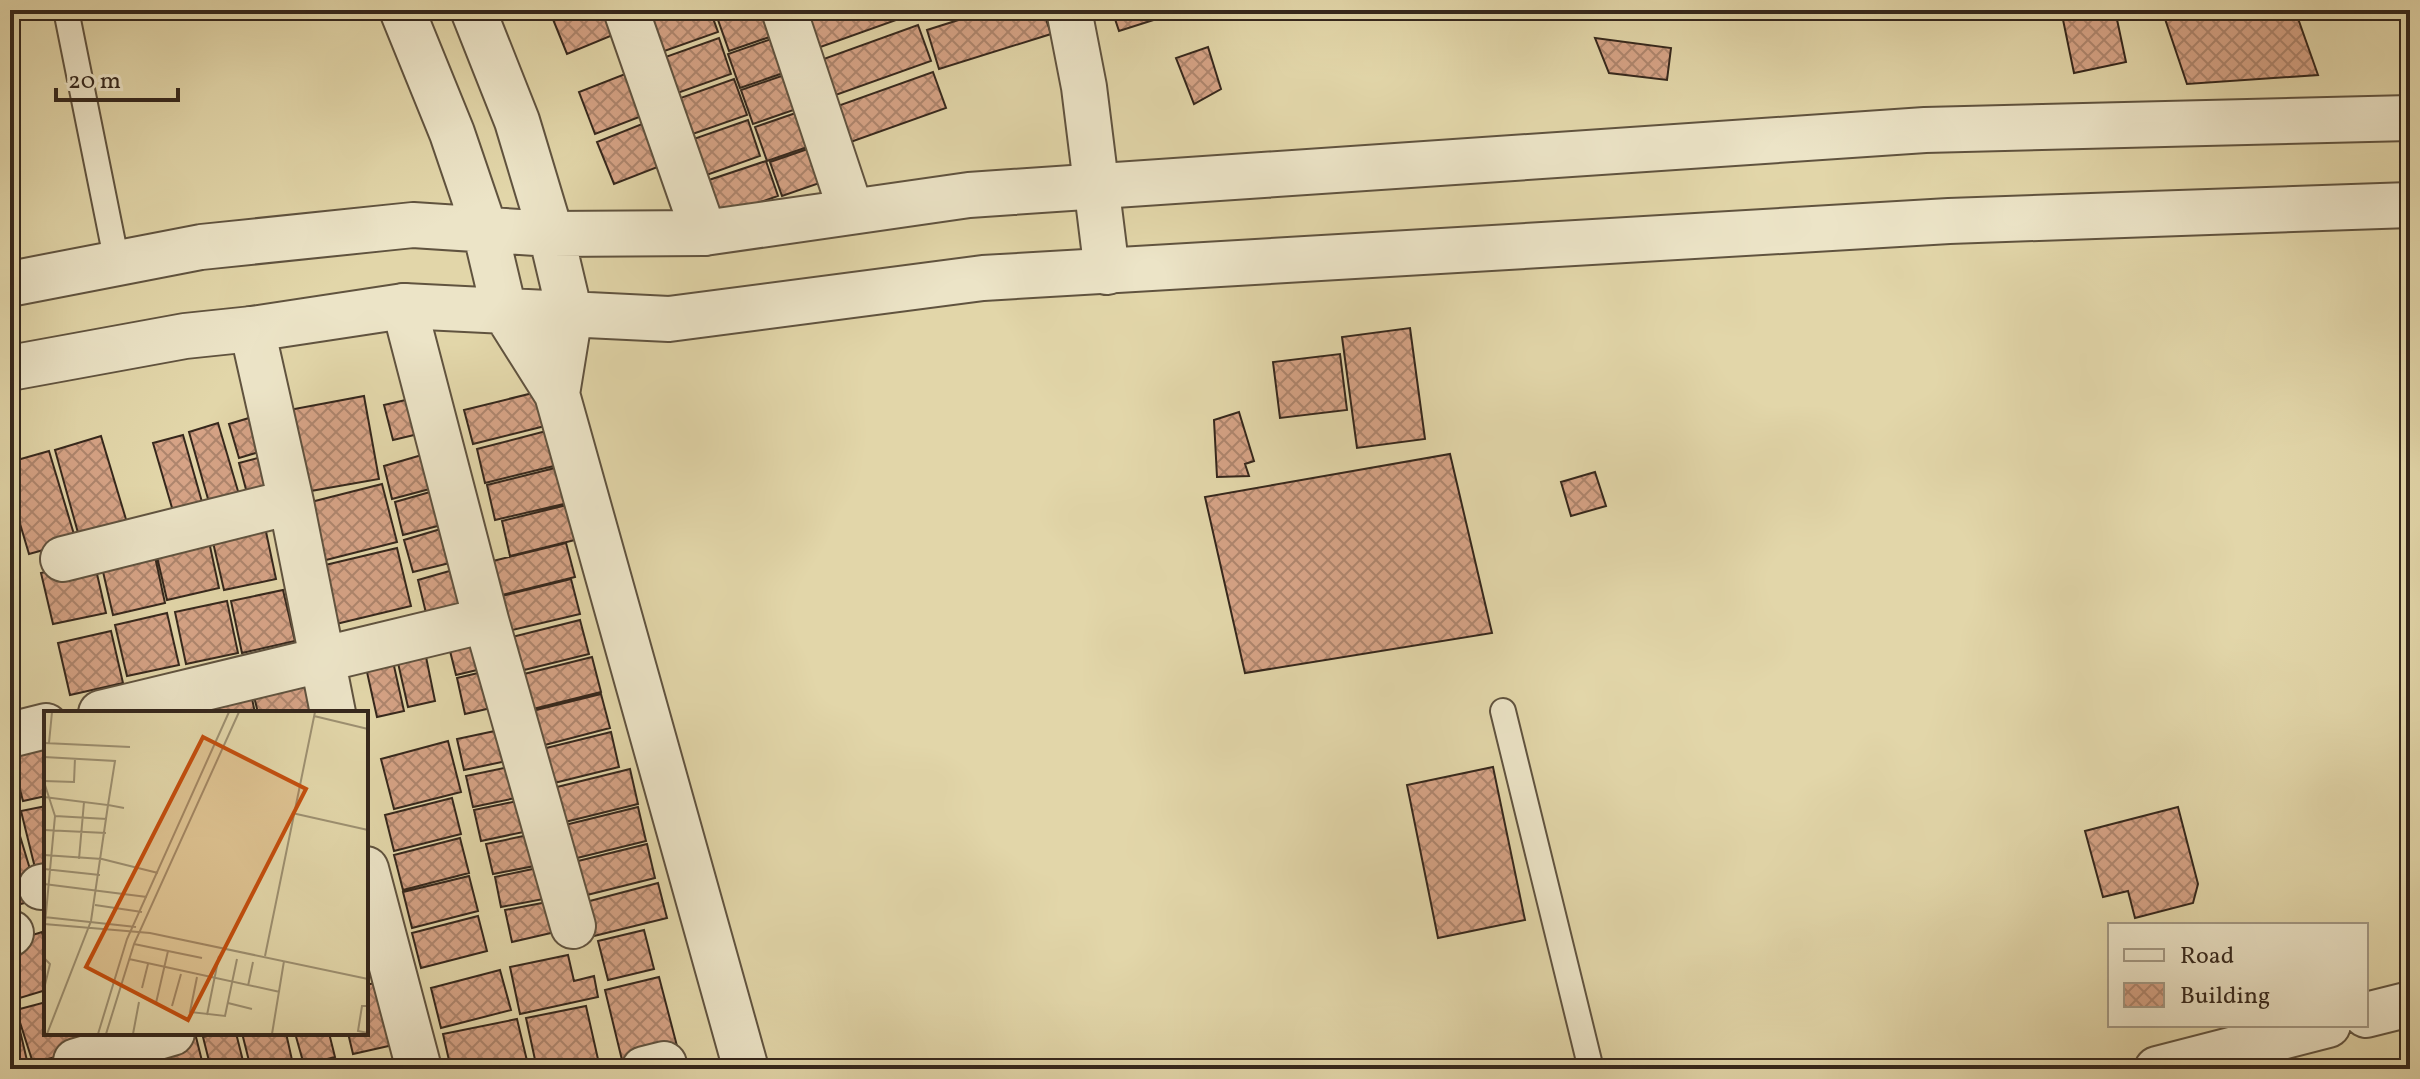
<svg xmlns="http://www.w3.org/2000/svg" width="2420" height="1079" font-family="Vollkorn,serif">
<style>
.building{fill:url(#building-cross-hatch);stroke:#35271c;stroke-width:2}
.lines{fill:none;stroke-linecap:round;stroke-linejoin:round}
.service-casing{stroke:#60533f;stroke-width:28}
.minor-casing{stroke:#60533f;stroke-width:48}
.tertiary-casing{stroke:#60533f;stroke-width:48}
.service{stroke:#ece4c7;stroke-width:24}
.minor{stroke:#ece4c7;stroke-width:44}
.tertiary{stroke:#ece4c7;stroke-width:44}
.inset-road{fill:none;stroke:#9d9071;stroke-width:2}
.view{fill:#c44f0f;fill-opacity:0.15;stroke:#c44f0f;stroke-width:4}
.inset-edge{fill:none;stroke:#35271c;stroke-width:4}
</style>
<defs>
<pattern id="building-cross-hatch" width="8" height="8" patternUnits="userSpaceOnUse" patternTransform="scale(2)"><rect width="8" height="8" fill="#d6a386"/><path d="M0 0l8 8M0 8l8-8" fill="none" stroke="#ae856d"/></pattern>
</defs>
<rect width="100%" height="100%" fill="#e2d6a9"/>
<filter id="stains"><feTurbulence type="fractalNoise" baseFrequency=".0025" numOctaves="4"/><feColorMatrix values="0 0 0 0 .2 0 0 0 0 .09 0 0 0 0 .02 0 0 0 .5 -.17"/></filter>
<radialGradient id="worn" r=".72"><stop offset=".6" stop-color="#630" stop-opacity="0"/><stop offset="1" stop-color="#630" stop-opacity=".3"/></radialGradient>
<path class="building" d="M 554,10 L 617,10 L 625,30 L 567,54 L 550,12 Z
M 668,10 L 710,10 L 718,32 L 656,54 L 643,18 Z
M 737,10 L 777,10 L 784,32 L 729,51 L 717,17 Z
M 810,10 L 911,10 L 913,14 L 812,50 L 799,14 Z
M 990,10 L 1043,10 L 1051,34 L 939,69 L 927,30 Z
M 1112,10 L 1185,10 L 1119,31 Z
M 2061,10 L 2115,10 L 2126,62 L 2074,73 Z
M 2162,10 L 2295,10 L 2318,75 L 2187,84 Z
M 918,25 L 931,61 L 830,97 L 818,61 Z
M 783,35 L 795,69 L 740,88 L 728,54 Z
M 719,38 L 731,74 L 669,96 L 657,60 Z
M 1595,38 L 1671,48 L 1667,80 L 1609,73 Z
M 1208,47 L 1221,89 L 1194,104 L 1176,58 Z
M 638,69 L 655,111 L 595,134 L 579,92 Z
M 796,71 L 808,105 L 753,124 L 741,90 Z
M 933,72 L 946,108 L 845,144 L 832,108 Z
M 734,79 L 747,115 L 684,137 L 672,101 Z
M 810,108 L 822,142 L 767,161 L 755,127 Z
M 657,118 L 673,161 L 614,184 L 597,142 Z
M 748,120 L 760,156 L 698,178 L 685,142 Z
M 825,143 L 837,177 L 782,196 L 770,162 Z
M 766,161 L 778,196 L 715,218 L 703,182 Z
M 1410,328 L 1425,439 L 1357,448 L 1342,337 Z
M 1340,354 L 1347,410 L 1280,418 L 1273,362 Z
M 537,392 L 545,426 L 473,444 L 464,410 Z
M 364,396 L 379,479 L 305,492 L 289,410 Z
M 423,396 L 431,431 L 393,440 L 384,405 Z
M 1239,412 L 1254,461 L 1245,464 L 1249,476 L 1217,477 L 1214,420 Z
M 259,415 L 269,449 L 239,458 L 229,424 Z
M 218,423 L 240,498 L 210,506 L 189,432 Z
M 550,430 L 558,465 L 485,483 L 477,449 Z
M 183,435 L 204,509 L 175,518 L 153,443 Z
M 101,436 L 128,526 L 80,540 L 55,450 Z
M 49,451 L 76,541 L 29,554 L 10,490 L 10,462 Z
M 432,452 L 441,486 L 392,499 L 384,466 Z
M 1450,454 L 1492,633 L 1245,673 L 1205,497 Z
M 269,455 L 279,489 L 248,497 L 239,463 Z
M 559,467 L 568,503 L 495,520 L 487,485 Z
M 1595,472 L 1606,506 L 1571,516 L 1561,482 Z
M 382,484 L 397,542 L 322,561 L 307,503 Z
M 444,488 L 453,522 L 403,535 L 395,502 Z
M 575,503 L 583,538 L 510,556 L 502,521 Z
M 454,525 L 462,560 L 413,572 L 404,540 Z
M 265,527 L 276,579 L 224,590 L 212,538 Z
M 208,537 L 219,588 L 167,600 L 155,548 Z
M 566,543 L 575,577 L 502,595 L 493,561 Z
M 397,548 L 411,606 L 336,624 L 321,566 Z
M 154,552 L 165,603 L 113,615 L 101,563 Z
M 94,561 L 106,613 L 53,624 L 41,573 Z
M 467,566 L 475,601 L 426,613 L 418,580 Z
M 571,579 L 580,614 L 508,631 L 498,597 Z
M 283,590 L 295,641 L 242,653 L 231,601 Z
M 227,601 L 238,653 L 186,664 L 175,612 Z
M 167,613 L 179,665 L 127,676 L 115,625 Z
M 580,620 L 589,654 L 516,672 L 508,638 Z
M 485,630 L 494,666 L 456,675 L 447,639 Z
M 111,631 L 123,683 L 70,695 L 58,643 Z
M 424,647 L 435,701 L 408,707 L 396,654 Z
M 392,657 L 404,711 L 377,717 L 365,663 Z
M 592,657 L 601,692 L 529,710 L 520,675 Z
M 495,669 L 504,705 L 465,714 L 457,678 Z
M 305,677 L 313,713 L 258,713 L 252,688 Z
M 250,689 L 255,713 L 200,713 L 197,701 Z
M 601,694 L 610,728 L 537,747 L 528,712 Z
M 509,728 L 516,759 L 464,770 L 457,739 Z
M 611,732 L 619,767 L 546,785 L 538,750 Z
M 46,739 L 46,796 L 23,801 L 10,751 Z
M 448,741 L 461,792 L 394,809 L 381,759 Z
M 518,765 L 525,796 L 473,807 L 466,776 Z
M 1493,767 L 1525,920 L 1438,938 L 1407,785 Z
M 630,769 L 638,804 L 565,822 L 557,787 Z
M 452,798 L 461,834 L 394,851 L 385,815 Z
M 527,799 L 533,830 L 481,841 L 474,810 Z
M 46,806 L 46,874 L 37,876 L 21,811 Z
M 638,807 L 646,841 L 573,859 L 565,825 Z
M 2178,807 L 2198,884 L 2193,903 L 2135,918 L 2128,891 L 2103,897 L 2085,831 Z
M 538,833 L 545,864 L 493,874 L 486,844 Z
M 20,836 L 39,899 L 10,907 L 10,839 Z
M 460,838 L 469,873 L 403,890 L 394,855 Z
M 647,844 L 655,878 L 583,896 L 574,862 Z
M 547,866 L 554,897 L 501,907 L 495,877 Z
M 469,876 L 478,911 L 412,928 L 403,892 Z
M 658,883 L 667,918 L 594,936 L 586,902 Z
M 558,900 L 564,930 L 512,942 L 505,910 Z
M 478,916 L 487,951 L 421,968 L 412,933 Z
M 644,930 L 654,969 L 608,980 L 598,941 Z
M 42,932 L 46,945 L 46,990 L 10,1001 L 10,942 Z
M 568,955 L 574,981 L 594,976 L 598,997 L 520,1014 L 510,967 Z
M 500,970 L 511,1010 L 441,1028 L 431,988 Z
M 659,977 L 677,1046 L 622,1060 L 605,990 Z
M 387,980 L 402,1043 L 353,1054 L 348,1033 L 366,1033 L 366,985 Z
M 46,1002 L 46,1033 L 74,1033 L 78,1051 L 33,1063 L 16,1010 Z
M 586,1006 L 600,1068 L 537,1069 L 526,1018 Z
M 17,1018 L 29,1069 L 10,1069 L 10,1019 Z
M 517,1019 L 529,1069 L 451,1069 L 443,1034 Z
M 217,1033 L 236,1033 L 245,1069 L 211,1069 L 203,1037 Z
M 242,1033 L 286,1033 L 294,1069 L 251,1069 Z
M 295,1033 L 329,1033 L 335,1057 L 304,1065 Z
M 196,1037 L 204,1069 L 171,1069 L 164,1046 Z
M 158,1045 L 164,1069 L 131,1069 L 126,1053 Z"/>
<g class="lines">
<g class="service-casing">
<path id="service" d="M 66,10 L 117,263
M 1503,711 L 1591,1069"/>
</g>
<g class="minor-casing">
<path id="minor" d="M 626,10 L 704,233
M 784,10 L 851,211
M 1069,10 L 1084,87 L 1107,272
M 404,306 L 486,620 L 573,926
M 252,329 L 291,502 L 333,713
M 63,559 L 291,502
M 101,713 L 486,620
M 10,735 L 46,726
M 366,869 L 419,1069
M 41,887 L 46,886
M 10,934 L 11,933
M 2366,1015 L 2410,1004
M 78,1069 L 76,1061 L 172,1033
M 644,1069 L 664,1064
M 2157,1069 L 2328,1025"/>
</g>
<g class="tertiary-casing">
<path id="tertiary" d="M 402,10 L 452,133 L 485,230 L 504,310 L 557,394 L 746,1069
M 473,10 L 517,121 L 551,234 L 570,314 L 557,394
M 10,284 L 201,247 L 413,225 L 551,234 L 704,233 L 969,195 L 1925,130 L 2410,118
M 10,368 L 185,336 L 252,329 L 404,306 L 669,319 L 983,278 L 1949,221 L 2410,205"/>
</g>
<use href="#service" class="service"/>
<use href="#minor" class="minor"/>
<use href="#tertiary" class="tertiary"/>
</g>
<g transform="translate(44 711)">
<rect width="324" height="324" fill="#e2d6a9"/>
<path class="inset-road" d="M 270,5 L 324,18M 0,32 L 86,36M 5,32 L 8,1M 0,46 L 71,50 L 64,94 L 80,97M 0,70 L 30,71 L 31,47M 0,71 L 11,105 L 1,213M 0,86 L 64,94 L 47,210 L 3,323M 248,102 L 324,119M 11,105 L 63,108M 0,119 L 62,122M 0,144 L 58,148 L 114,162M 35,148 L 40,91M 0,158 L 56,164M 0,173 L 103,186M 51,194 L 98,201M 0,206 L 92,216M 0,213 L 106,222 L 324,268M 90,233 L 158,247M 221,245 L 271,1M 0,247 L 6,253 L 0,278M 85,248 L 236,281M 153,266 L 146,301 L 181,305 L 193,248M 204,275 L 209,251M 98,277 L 104,253M 112,292 L 124,240M 184,292 L 208,298M 128,295 L 137,263M 324,295 L 318,295 L 314,320 L 324,322M 163,304 L 175,245M 54,323 L 83,228 L 185,1M 62,323 L 90,233 L 195,1M 89,323 L 95,291M 228,323 L 240,250"/>
<path class="view" d="M 159,26 L 262,78 L 144,309 L 42,256 Z"/>
<rect width="324" height="324" class="inset-edge"/>
</g>
<rect width="2420" height="1079" fill="none" stroke="#e2d6a9" stroke-width="40"/>
<rect x="12" y="12" width="2396" height="1055" fill="none" stroke="#35271c" stroke-width="4"/>
<rect x="20" y="20" width="2380" height="1039" fill="none" stroke="#35271c" stroke-width="2"/>
<rect x="2108" y="923" width="260" height="104" fill="#ece4c7" stroke="#a39883" stroke-width="2"/>
<rect x="2124" y="949" width="40" height="12" fill="#ece4c7" stroke="#a39883" stroke-width="2"/>
<text x="2180" y="963" font-size="24" fill="#35271c">Road</text>
<rect x="2124" y="983" width="40" height="24" fill="url(#building-cross-hatch)" stroke="#a39883" stroke-width="2"/>
<text x="2180" y="1003" font-size="24" fill="#35271c">Building</text>
<path d="M56 88v12h122v-12" fill="none" stroke="#35271c" stroke-width="4"/>
<text x="68" y="88" font-size="24" fill="#35271c" stroke="#ece4c7" stroke-width="6" paint-order="stroke">20 m</text>
<rect width="100%" height="100%" filter="url(#stains)"/>
<rect width="100%" height="100%" fill="url(#worn)"/>
</svg>
